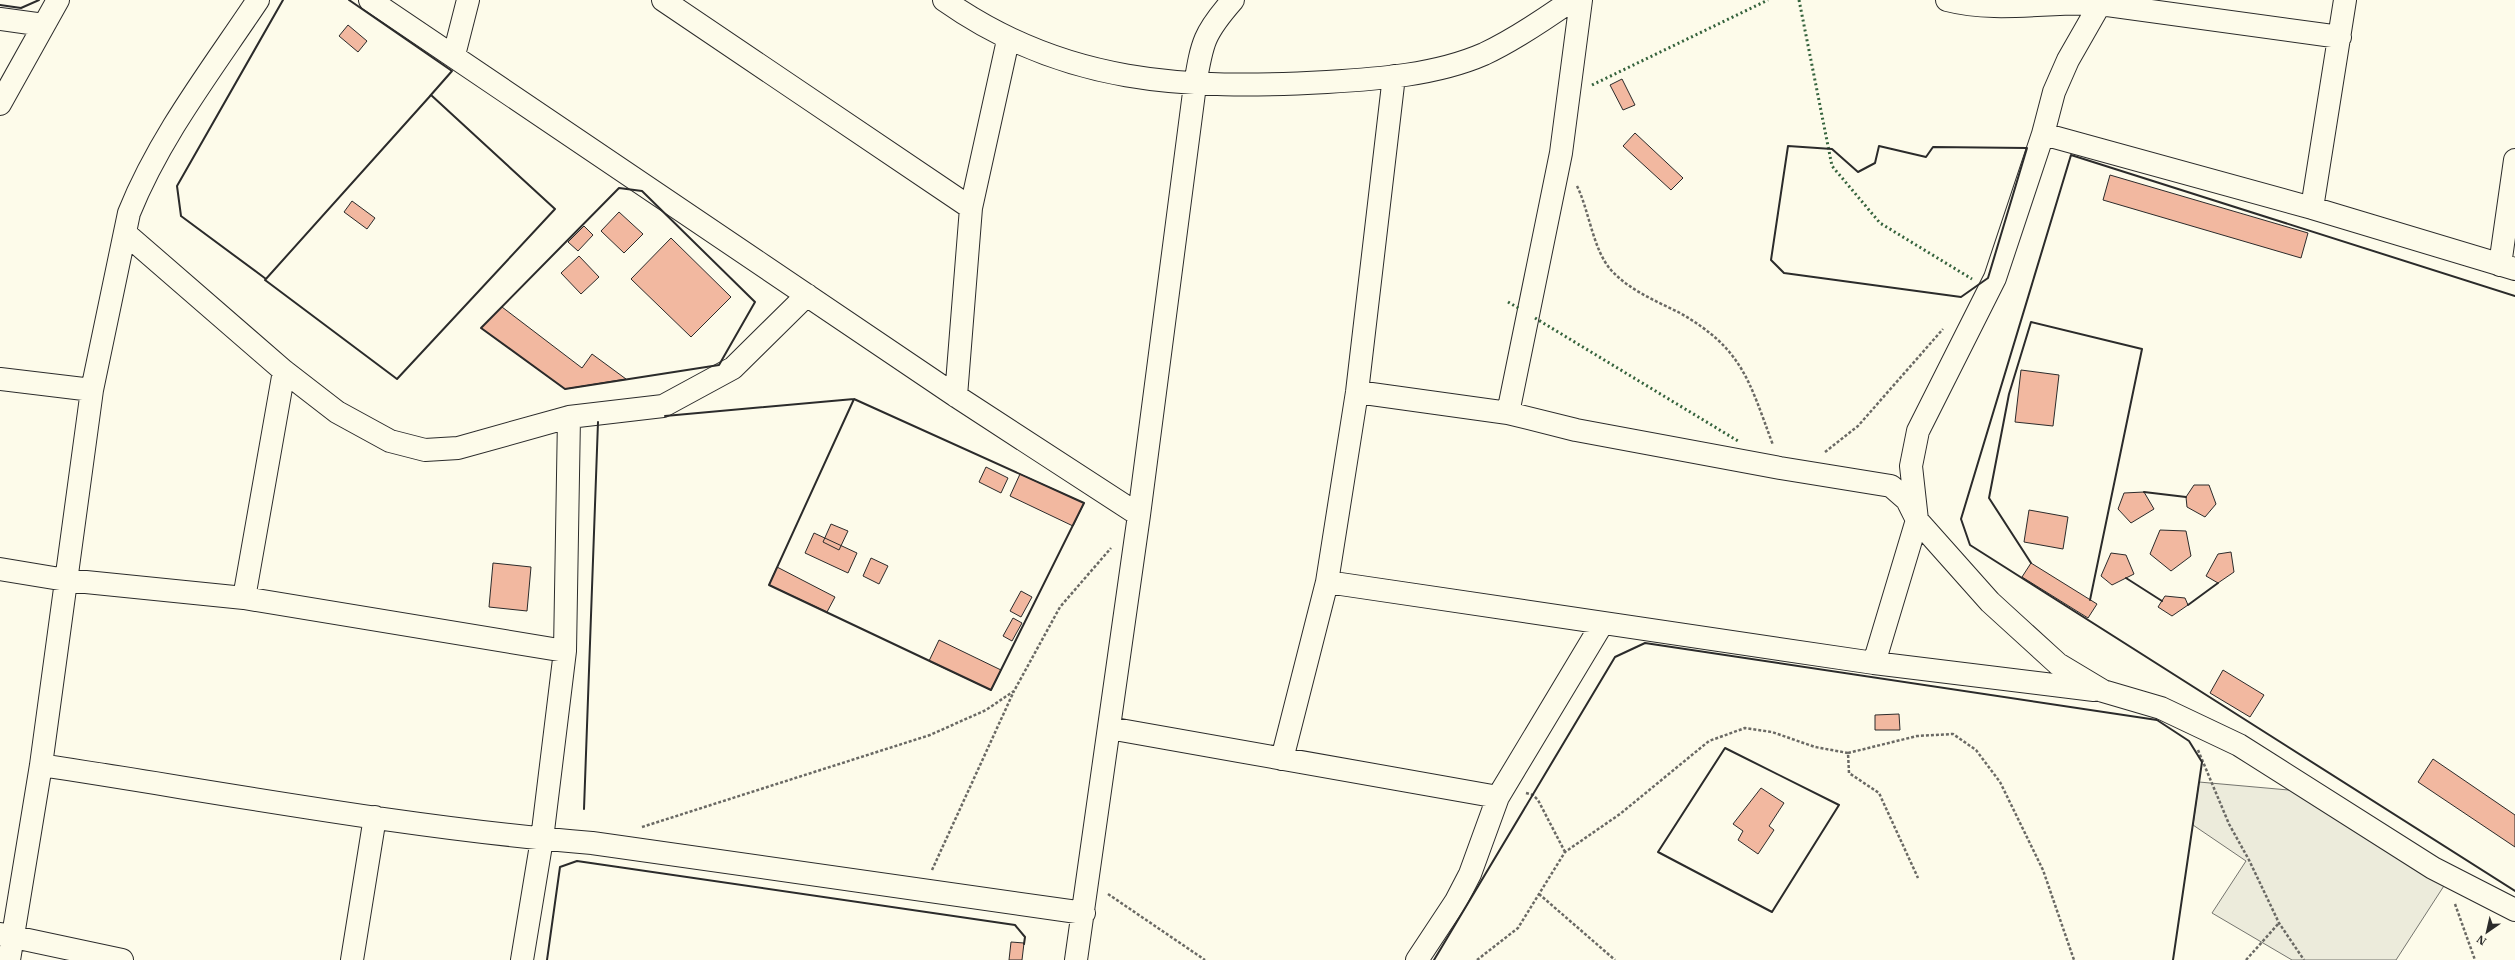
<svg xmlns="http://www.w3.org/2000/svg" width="2515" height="960" font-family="'IBM Plex Serif',serif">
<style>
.green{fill:#ecebdb;stroke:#74746e}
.building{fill:#f2b8a0;stroke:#2b2b2b}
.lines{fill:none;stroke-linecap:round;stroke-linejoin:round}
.minor-casing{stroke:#2b2b2b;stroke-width:24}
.path{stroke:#6a6964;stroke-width:2.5;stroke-dasharray:3 2;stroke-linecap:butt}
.minor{stroke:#fdfbea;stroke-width:22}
.hedge{stroke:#34623c;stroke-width:3;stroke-dasharray:2 3;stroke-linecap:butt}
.wall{stroke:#2b2b2b;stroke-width:2}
</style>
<rect width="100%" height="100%" fill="#fdfbea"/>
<path class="green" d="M 2199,782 L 2322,793 L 2451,875 L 2396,960 L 2292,960 L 2212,913 L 2246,861 L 2193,825 Z"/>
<path class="building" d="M 348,25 L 367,41 L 358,52 L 339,36 Z
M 1622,79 L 1635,105 L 1623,110 L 1610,85 Z
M 1635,133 L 1683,178 L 1671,190 L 1623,146 Z
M 2110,175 L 2308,233 L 2301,258 L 2103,200 Z
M 352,201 L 375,218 L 367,229 L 344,212 Z
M 619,212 L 643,234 L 624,253 L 601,231 Z
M 584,226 L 593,235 L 578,251 L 568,242 Z
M 671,238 L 731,297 L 691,337 L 631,279 Z
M 579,256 L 599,277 L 581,294 L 561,273 Z
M 502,307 L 582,368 L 592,354 L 626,379 L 565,389 L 481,328 Z
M 2021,370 L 2059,375 L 2053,426 L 2015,422 Z
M 986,467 L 1008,478 L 1001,493 L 979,482 Z
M 1020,474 L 1084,503 L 1073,526 L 1010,496 Z
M 2194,485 L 2209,485 L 2216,504 L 2205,517 L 2187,507 L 2186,497 Z
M 2144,492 L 2154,509 L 2131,523 L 2118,509 L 2124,493 Z
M 2029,510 L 2068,517 L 2063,549 L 2024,542 Z
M 831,524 L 848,531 L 839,550 L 823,542 Z
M 2160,530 L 2186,531 L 2191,556 L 2171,571 L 2150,554 Z
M 814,533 L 857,553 L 848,573 L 805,553 Z
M 2231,552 L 2234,572 L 2218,583 L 2206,576 L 2218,554 Z
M 2111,553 L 2126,555 L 2134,574 L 2112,585 L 2101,576 Z
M 871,558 L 888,566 L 879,584 L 863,576 Z
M 493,563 L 531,567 L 527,611 L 489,607 Z
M 2031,563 L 2097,604 L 2088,618 L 2022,577 Z
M 777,567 L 835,597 L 827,612 L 769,585 Z
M 1021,591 L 1032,597 L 1021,617 L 1010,611 Z
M 2165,596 L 2185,598 L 2188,605 L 2172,616 L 2158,607 Z
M 1013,618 L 1022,623 L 1012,641 L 1003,636 Z
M 939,640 L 1001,670 L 991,690 L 929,661 Z
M 2223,670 L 2264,695 L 2250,717 L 2210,693 Z
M 1899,714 L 1900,730 L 1875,730 L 1875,715 Z
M 2433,759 L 2515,815 L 2515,847 L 2418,782 Z
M 1761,788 L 1784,803 L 1769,826 L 1774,830 L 1758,854 L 1738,840 L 1743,831 L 1733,824 Z
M 1011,942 L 1024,943 L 1022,960 L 1009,960 Z"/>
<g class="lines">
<g class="minor-casing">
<path id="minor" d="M 370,0 L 956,396 L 1139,515
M 663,0 L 971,208
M 944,0 C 1063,84 1185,90 1327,82 C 1378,79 1436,75 1484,54 C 1514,40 1545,19 1572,0
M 1947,0 C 1997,13 2049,1 2100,4 L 2340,37
M 0,19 L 44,25
M 454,55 L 468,0
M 0,104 L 58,0
M 2043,134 L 2312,208 L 2515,269
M 2312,208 L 2345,0
M 125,233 L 284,371 L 337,412 L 390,441 L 425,450 L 458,448 L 569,417 L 663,406 L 733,368 L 807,295
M 2500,265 L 2515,160
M 0,379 L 92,390
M 1357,392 L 1508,413 L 1576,430 L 1780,468 L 1891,486 L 1907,500 L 1917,520 L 1990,602 L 2058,664 L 2103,691 L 2161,708 L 2239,745 L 2433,868 L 2515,910
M 956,396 L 971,208 L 1008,40
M 1508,413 L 1561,153 L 1581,0
M 0,569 L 66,580 L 244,598 L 565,651
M 1327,582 L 1874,663 L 2094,690
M 244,598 L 284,371
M 1874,663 L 1917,520 L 1911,466 L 1918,431 L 1995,278 L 2043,134 L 2054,92 L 2068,60 L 2100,4
M 1109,728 L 1498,797
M 1282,759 L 1327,582 L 1357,392 L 1394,76
M 41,765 C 224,793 408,828 592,843 L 1084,913
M 0,934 L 122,960
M 9,960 L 41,765 L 92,390 L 129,213 C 160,136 212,69 258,0
M 352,960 L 375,817
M 522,960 L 542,839 L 565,651 L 569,417
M 1076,960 L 1139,515 L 1195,85 C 1202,42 1204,33 1233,0
M 1417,960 L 1456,901 L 1470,874 L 1498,797 L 1602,624"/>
</g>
<path class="path" d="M 1577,186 C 1589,210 1593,250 1611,270 C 1629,290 1656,301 1680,313 C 1743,349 1749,381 1773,445
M 1825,452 L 1858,426 L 1943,329
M 2198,750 L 2229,824 L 2249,860 L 2279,923 L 2304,960
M 1848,753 L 1917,736 L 1953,734 L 1976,750 L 2000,782 L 2043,870 L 2074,960
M 1526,793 L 1533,795 L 1538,800 L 1565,852
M 642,827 L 930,735 L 986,710 L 1014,691 L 1060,607 L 1111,548
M 932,870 L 1014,691
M 1108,894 L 1205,960
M 1539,894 L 1615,960
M 2455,904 L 2475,960
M 1477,960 L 1518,928 L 1565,852 L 1620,814 L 1709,741 L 1745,728 L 1772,732 L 1815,747 L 1848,753 L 1849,773 L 1879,793 L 1918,878
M 2246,960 L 2279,923"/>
<use href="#minor" class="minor"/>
<path class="hedge" d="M 1799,0 L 1832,166 L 1880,223 L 1972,279
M 1592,85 L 1768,0
M 1508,302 L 1520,309
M 1535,318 L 1738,441"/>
<path class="wall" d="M 349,0 L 452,71 L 430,96
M 0,5 L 21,8 L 39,0
M 431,95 L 555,209 L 397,379 L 265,280 Z
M 1788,146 L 1832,149 L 1858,172 L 1875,163 L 1879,146 L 1926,157 L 1933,147 L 2027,148 L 1988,278 L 1961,297 L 1784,273 L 1771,260 Z
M 619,188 L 642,191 L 755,302 L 719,365 L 565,389 L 481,328 Z
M 266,279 L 181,216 L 177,186 L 283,0
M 2515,296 L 2071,155 L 1961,519 L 1970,545 L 2515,891
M 854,399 L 1084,503 L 991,690 L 769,585 Z
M 665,416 L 854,399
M 2144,492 L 2186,497
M 2031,563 L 1989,498 L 2009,394 L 2031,322 L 2142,349 L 2090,600
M 2126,578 L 2162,601
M 2188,605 L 2218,583
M 1725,748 L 1839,805 L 1772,912 L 1658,852 Z
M 584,809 L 598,422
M 547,960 L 560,867 L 577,861 L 1015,925 L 1025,937 L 1024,944
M 1434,960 L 1615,657 L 1645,643 L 2157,720 L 2189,741 L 2202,762 L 2173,960"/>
</g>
<g transform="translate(2487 932) rotate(214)" stroke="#fdfbea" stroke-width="3" paint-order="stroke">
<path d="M0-3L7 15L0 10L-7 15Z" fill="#2b2b2b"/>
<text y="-6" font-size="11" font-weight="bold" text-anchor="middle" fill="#2b2b2b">N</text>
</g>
</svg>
